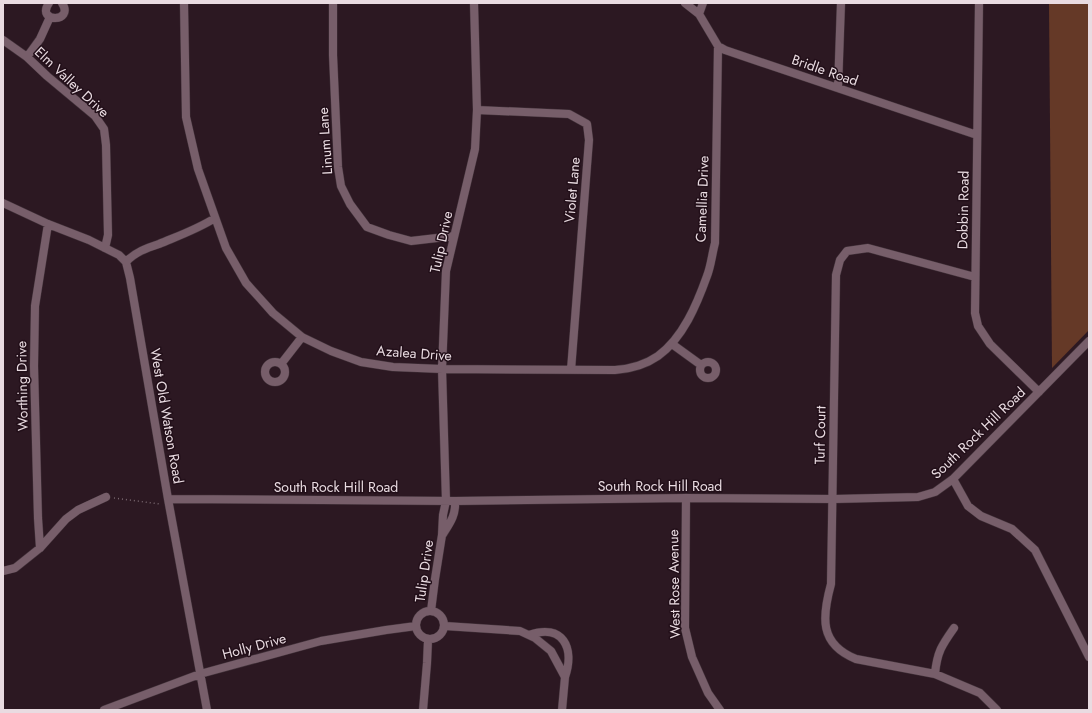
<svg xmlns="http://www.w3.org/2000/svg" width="1092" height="713" font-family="Jost,sans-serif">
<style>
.park{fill:#653927}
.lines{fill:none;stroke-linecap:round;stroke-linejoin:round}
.street-casing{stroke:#43333b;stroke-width:9}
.path{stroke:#7a6971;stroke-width:1.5;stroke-dasharray:1 3;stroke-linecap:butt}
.street{stroke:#775e6a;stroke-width:8}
.labels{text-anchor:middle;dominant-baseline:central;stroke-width:3;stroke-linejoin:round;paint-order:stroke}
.street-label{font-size:14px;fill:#e9dbe1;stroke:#220f19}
</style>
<rect width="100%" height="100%" fill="#2c1822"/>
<path class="park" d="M 1049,3 L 1089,3 L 1089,330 L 1052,368 Z"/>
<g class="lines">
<g class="street-casing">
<path id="street" d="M 49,3 C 35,23 75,23 62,3
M 184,3 L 186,117 L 198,169 L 226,248 L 246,283 L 273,313 L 302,337 L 331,351 L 361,362 L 393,367 L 442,369 L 615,370 C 630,369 645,365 658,356 C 683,338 697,304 707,276 C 711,266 712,254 715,243 L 718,46
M 333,3 L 333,55 L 338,167 L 341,186 L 350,204 L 367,227 L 389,235 L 411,241 L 454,236
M 685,3 L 699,14 L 718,46 L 725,50 L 977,135
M 979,3 L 975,313 L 978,326 L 990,344 L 1039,392
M 699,14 L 703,3
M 3,40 L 27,57 L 47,76 L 95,116 L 104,129 L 106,145 L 108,235 L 105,248
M 27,57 L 40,39 L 50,17
M 838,88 L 841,3
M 477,110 L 569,114 L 587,124 L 589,140 L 571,370
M 3,203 L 48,224 L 89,240 L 119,255 L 126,262 L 130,278 L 168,499 L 207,710
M 126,262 C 135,252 147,248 159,244 C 178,236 198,229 215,218
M 975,277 L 868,248 L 847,251 L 840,260 L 836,275 L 831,584 C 822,617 819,644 856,659 L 935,674 L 980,693 L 997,710
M 672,344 L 701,365
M700 370a8 8 0 1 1 16 0a8 8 0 1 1-16 0Z
M265 372a10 10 0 1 1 20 0a10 10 0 1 1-20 0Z
M 281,364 L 302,337
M 953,479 L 968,506 L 981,516 L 1012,529 L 1035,550 L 1089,657
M 686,498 L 685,628 L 692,657 L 708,693 L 720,710
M 168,499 L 455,501 L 686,498 L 834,499 L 918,497 L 935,492 L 953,479 L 1089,341
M 443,534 C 450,523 456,515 455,501
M 40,548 L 38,518 L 34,366 L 35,306 L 48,224
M 3,571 L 15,568 L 40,548 L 66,519 L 78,510 L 106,497
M416 625a14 14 0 1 1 28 0a14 14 0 1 1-28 0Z
M 431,611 L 435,579 L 442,535 L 443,515 L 446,501 L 442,369 L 446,271 L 475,149 L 477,110 L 474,3
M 445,626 L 520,631 L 535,638 L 551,651 L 565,677 L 562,710
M 529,635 C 563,623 575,648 565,677
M 935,674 C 937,652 942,645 954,628
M 104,710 L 200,674 L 321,641 L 386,630 L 416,626
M 423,710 L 427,663 L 428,640"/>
</g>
<path class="path" d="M 114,498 L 160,504"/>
<use href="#street" class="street"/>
</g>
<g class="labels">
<g class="street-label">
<text transform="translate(825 70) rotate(19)">Bridle Road</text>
<text transform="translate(72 82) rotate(43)">Elm Valley Drive</text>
<text transform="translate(325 141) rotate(-94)">Linum Lane</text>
<text transform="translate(572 190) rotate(-85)">Violet Lane</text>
<text transform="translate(702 199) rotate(-88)">Camellia Drive</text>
<text transform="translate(963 210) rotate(-89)">Dobbin Road</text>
<text transform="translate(441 242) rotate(-78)">Tulip Drive</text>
<text transform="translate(414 353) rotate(4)">Azalea Drive</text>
<text transform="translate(22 386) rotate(-91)">Worthing Drive</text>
<text transform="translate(167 416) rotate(80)">West Old Watson Road</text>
<text transform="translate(978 433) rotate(-44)">South Rock Hill Road</text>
<text transform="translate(820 435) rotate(-89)">Turf Court</text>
<text x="660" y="486">South Rock Hill Road</text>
<text x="336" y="487">South Rock Hill Road</text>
<text transform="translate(424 571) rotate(-82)">Tulip Drive</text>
<text transform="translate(674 584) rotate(-91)">West Rose Avenue</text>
<text transform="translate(254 646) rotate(-15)">Holly Drive</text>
</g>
</g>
<rect width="1092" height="713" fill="none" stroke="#e9dbe1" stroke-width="8"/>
</svg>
